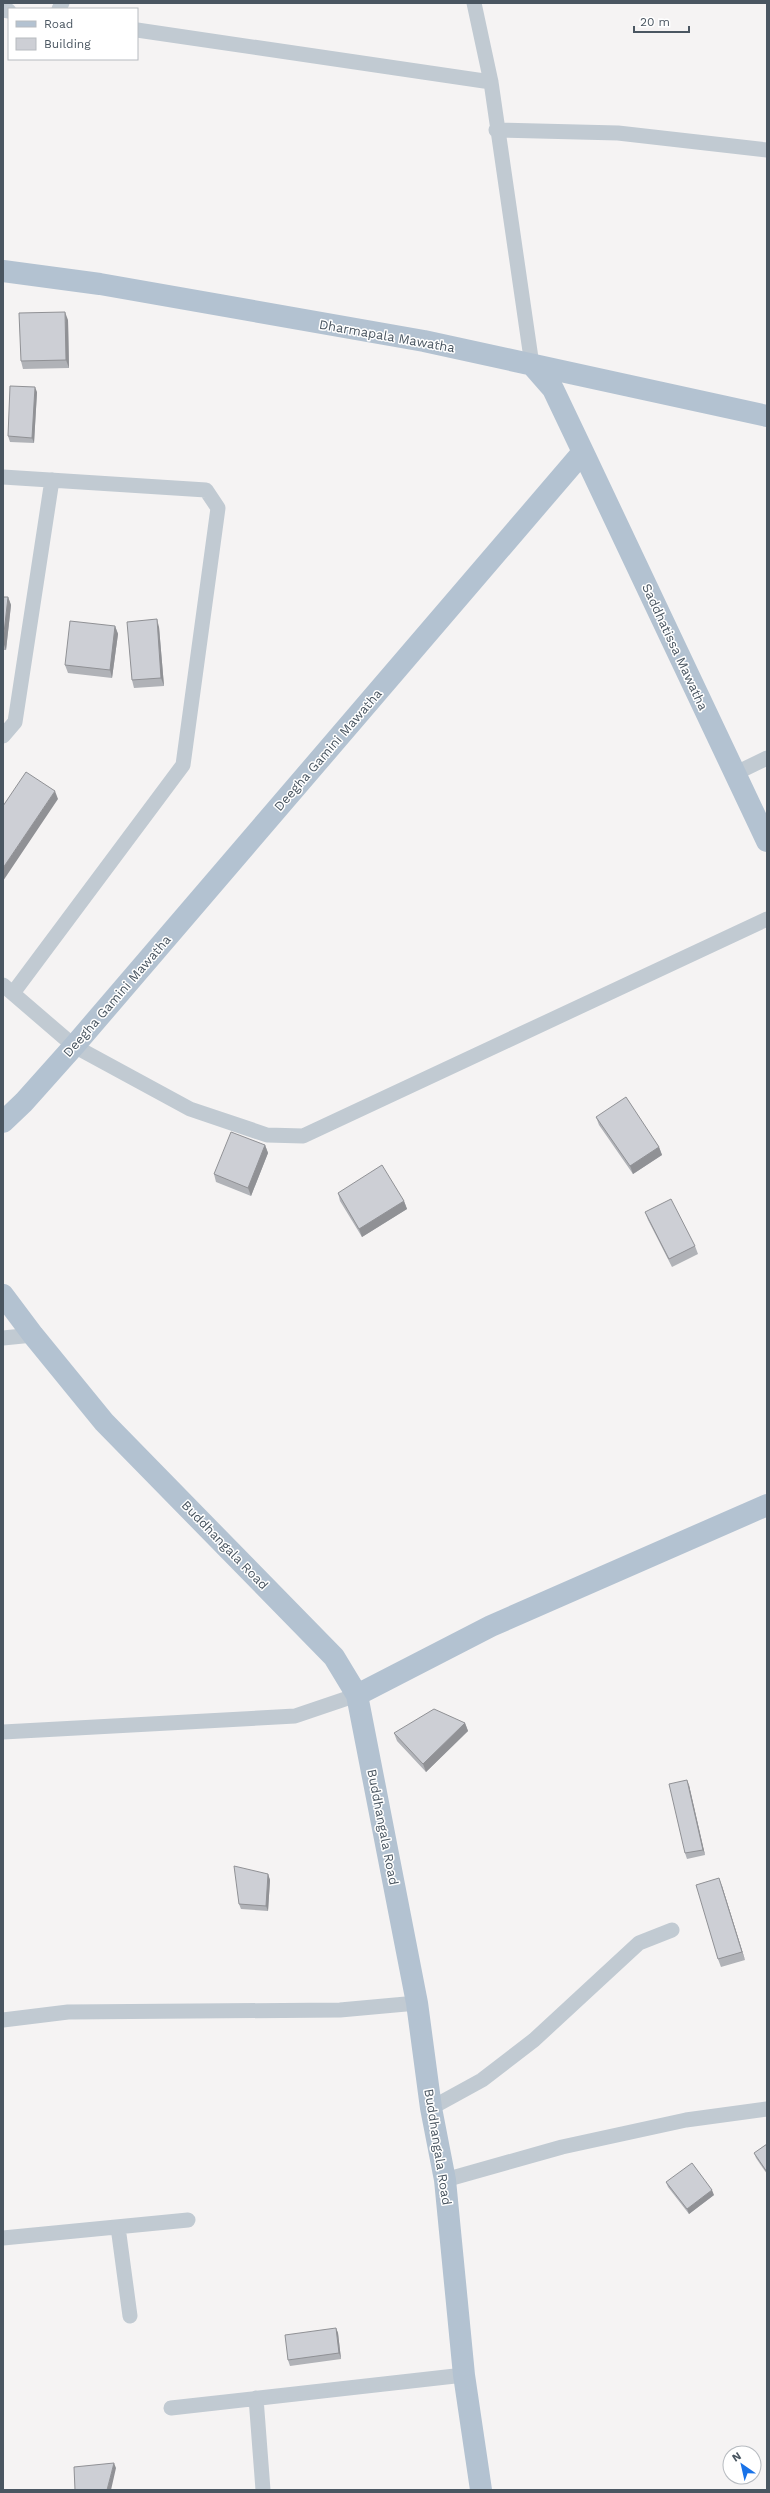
<svg xmlns="http://www.w3.org/2000/svg" width="770" height="2493" font-family="'Work Sans',sans-serif">
<style>
.lines{fill:none;stroke-linecap:round;stroke-linejoin:round}
.street{stroke:#c1cad2;stroke-width:15}
.primary{stroke:#b3c2d1;stroke-width:22}
.wall{fill:#b0b2b7}
.shaded-wall{fill:#909195}
.building{fill:#cdcfd5;stroke:#909195}
.labels{text-anchor:middle;dominant-baseline:central;stroke-width:3;stroke-linejoin:round;paint-order:stroke}
.street-label{font-size:13px;fill:#4a5661;stroke:#fff}
</style>
<rect width="100%" height="100%" fill="#f5f3f3"/>
<g class="lines">
<path class="street" d="M 474,3 L 491,82 L 532,365
M 59,9 L 62,3
M 3,10 L 9,11
M 137,30 L 491,82
M 496,130 L 618,133 L 767,150
M 3,477 L 206,490 L 218,508 L 183,765 L 13,993
M 3,736 L 15,722 L 52,480
M 734,774 L 767,758
M 3,985 L 74,1046 L 190,1109 L 267,1135 L 303,1136 L 767,919
M 3,1338 L 33,1335
M 3,1732 L 295,1716 L 357,1695
M 3,2020 L 68,2012 L 340,2010 L 417,2003
M 431,2108 L 482,2080 L 534,2040 L 639,1943 L 672,1930
M 445,2180 L 562,2147 L 686,2120 L 767,2109
M 118,2227 L 130,2316
M 3,2238 L 188,2220
M 256,2398 L 263,2490
M 171,2408 L 464,2375"/>
<path class="primary" d="M 3,271 L 100,284 L 424,341 L 767,416
M 583,452 L 767,841
M 3,1122 L 24,1102 L 74,1046 L 583,452 L 553,389 L 532,365
M 3,1295 L 33,1335 L 104,1422 L 334,1657 L 357,1695 L 417,2003 L 431,2108 L 445,2180 L 464,2375 L 481,2490
M 357,1695 L 491,1626 L 767,1505"/>
</g>
<path class="wall" d="M 68,320 L 69,368 L 23,369 L 21,361 Z
M 37,392 L 34,443 L 10,442 L 8,436 Z
M 3,597 L 8,597 L 11,605 L 6,650 L 3,650 Z
M 115,626 L 118,634 L 112,678 L 68,673 L 65,665 Z
M 159,627 L 164,686 L 134,688 L 132,680 Z
M 596,1117 L 659,1147 L 662,1155 L 633,1174 L 599,1125 Z
M 265,1145 L 268,1153 L 251,1196 L 216,1182 L 214,1174 Z
M 338,1193 L 404,1201 L 407,1209 L 362,1237 L 340,1201 Z
M 645,1212 L 695,1246 L 698,1254 L 672,1267 L 648,1220 Z
M 465,1723 L 468,1731 L 426,1772 L 397,1741 L 394,1733 Z
M 689,1785 L 705,1855 L 687,1859 L 685,1853 Z
M 268,1874 L 270,1880 L 268,1911 L 241,1909 L 239,1904 Z
M 722,1886 L 745,1960 L 721,1967 L 718,1959 Z
M 767,2144 L 767,2174 L 756,2158 L 754,2153 Z
M 666,2182 L 714,2195 L 689,2214 L 668,2187 Z
M 336,2328 L 338,2333 L 341,2359 L 290,2366 L 288,2360 Z"/>
<path class="shaded-wall" d="M 65,312 L 68,320 L 69,368 L 66,360 Z
M 35,387 L 37,392 L 34,443 L 32,438 Z
M 8,597 L 11,605 L 6,650 L 3,642 Z
M 157,619 L 159,627 L 164,686 L 161,678 Z
M 115,626 L 118,634 L 112,678 L 110,670 Z
M 55,791 L 58,799 L 3,881 L 3,868 Z
M 265,1145 L 268,1153 L 251,1196 L 248,1188 Z
M 659,1147 L 662,1155 L 633,1174 L 630,1166 Z
M 404,1201 L 407,1209 L 362,1237 L 359,1229 Z
M 465,1723 L 468,1731 L 426,1772 L 423,1764 Z
M 687,1780 L 689,1785 L 705,1855 L 703,1850 Z
M 268,1874 L 270,1880 L 268,1911 L 266,1906 Z
M 719,1878 L 722,1886 L 745,1960 L 742,1952 Z
M 712,2190 L 714,2195 L 689,2214 L 687,2209 Z
M 336,2328 L 338,2333 L 341,2359 L 339,2353 Z
M 114,2463 L 116,2468 L 111,2490 L 107,2490 Z"/>
<path class="building" d="M 65,312 L 66,360 L 21,361 L 19,313 Z
M 10,386 L 35,387 L 32,438 L 8,436 Z
M 3,597 L 8,597 L 3,642 Z
M 157,619 L 161,678 L 132,680 L 127,622 Z
M 70,621 L 115,626 L 110,670 L 65,665 Z
M 26,772 L 55,791 L 3,868 L 3,806 Z
M 626,1097 L 659,1147 L 630,1166 L 596,1117 Z
M 231,1132 L 265,1145 L 248,1188 L 214,1174 Z
M 382,1165 L 404,1201 L 359,1229 L 338,1193 Z
M 671,1199 L 695,1246 L 669,1259 L 645,1212 Z
M 434,1709 L 465,1723 L 423,1764 L 394,1733 Z
M 687,1780 L 703,1850 L 685,1853 L 669,1784 Z
M 234,1866 L 268,1874 L 266,1906 L 239,1904 Z
M 719,1878 L 742,1952 L 718,1959 L 696,1885 Z
M 767,2144 L 767,2172 L 754,2153 Z
M 692,2163 L 712,2190 L 687,2209 L 666,2182 Z
M 336,2328 L 339,2353 L 288,2360 L 285,2335 Z
M 114,2463 L 107,2490 L 75,2490 L 74,2467 Z"/>
<g class="labels">
<g class="street-label">
<text transform="translate(387 336) rotate(10)">Dharmapala Mawatha</text>
<text transform="translate(675 647) rotate(65)">Saddhatissa Mawatha</text>
<text transform="translate(328 750) rotate(-49)">Deegha Gamini Mawatha</text>
<text transform="translate(117 996) rotate(-49)">Deegha Gamini Mawatha</text>
<text transform="translate(225 1545) rotate(46)">Buddhangala Road</text>
<text transform="translate(383 1827) rotate(79)">Buddhangala Road</text>
<text transform="translate(438 2147) rotate(81)">Buddhangala Road</text>
</g>
</g>
<rect width="770" height="2493" fill="none" stroke="#4a5661" stroke-width="8"/>
<rect x="8" y="8" width="130" height="52" fill="#ffffff" stroke="#b7bbc0"/>
<rect x="16" y="21" width="20" height="6" fill="#b3c2d1" stroke="#b7bbc0"/>
<text x="44" y="28" font-size="12" fill="#4a5661">Road</text>
<rect x="16" y="38" width="20" height="12" fill="#cdcfd5" stroke="#b7bbc0"/>
<text x="44" y="48" font-size="12" fill="#4a5661">Building</text>
<g transform="translate(742 2465) rotate(326)"><circle r="19" fill="#ffffff" stroke="#b7bbc0"/>
<path d="M0-3L7 15L0 10L-7 15Z" fill="#1a73e8"/>
<text y="-6" font-size="11" font-weight="bold" text-anchor="middle" fill="#4a5661">N</text>
</g>
<path d="M634 26v6h55v-6" fill="none" stroke="#4a5661" stroke-width="2"/>
<text x="640" y="26" font-size="12" fill="#4a5661" stroke="#ffffff" stroke-width="3" paint-order="stroke">20 m</text>
</svg>
